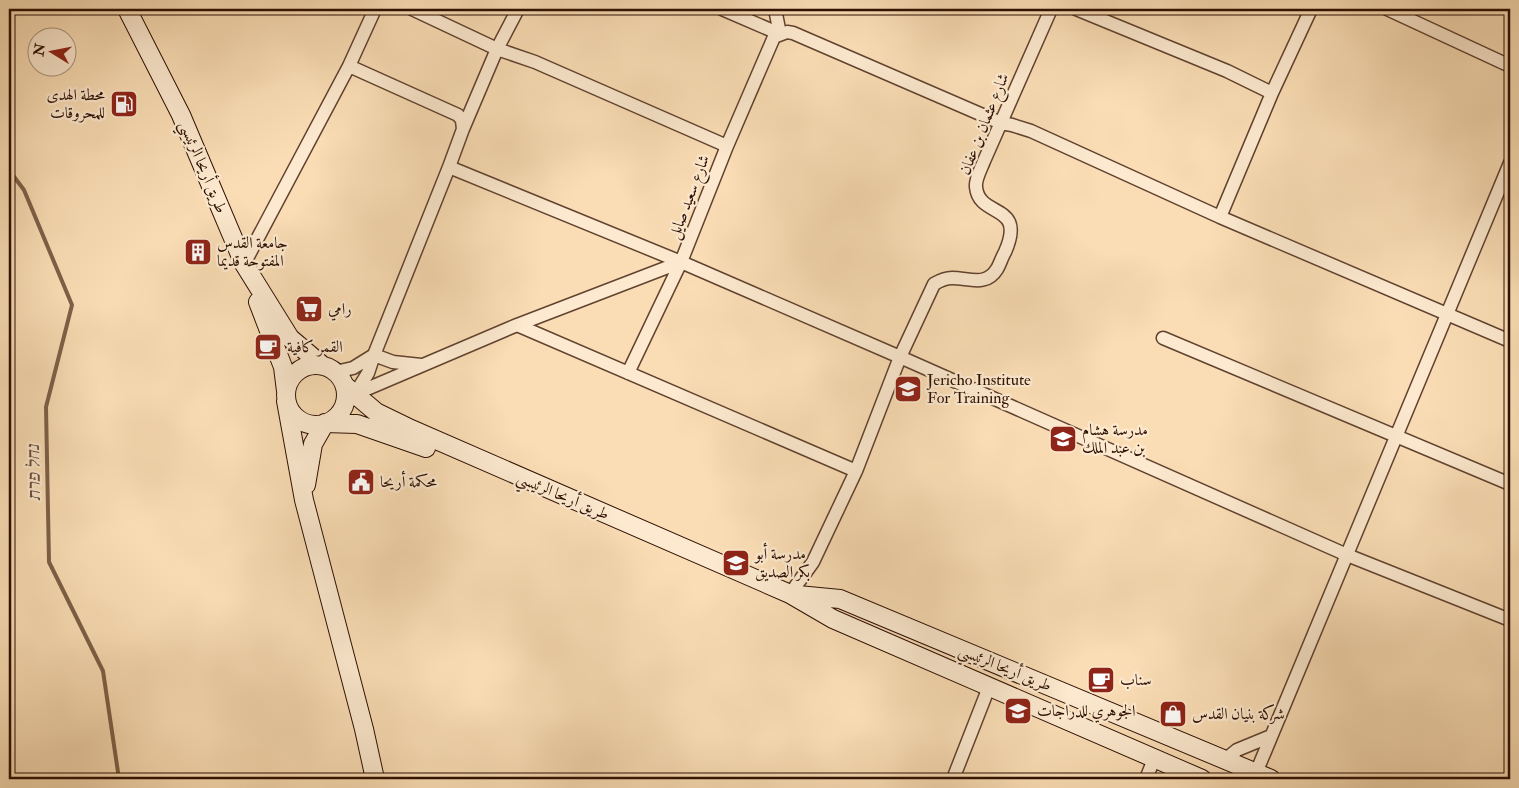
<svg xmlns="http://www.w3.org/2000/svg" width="1519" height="788" font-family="'IM FELL Double Pica',Amiri,'Frank Ruhl Libre',serif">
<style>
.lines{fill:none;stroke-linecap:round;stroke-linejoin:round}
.stream{stroke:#7e6149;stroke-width:4}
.street-casing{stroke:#60422f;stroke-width:15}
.secondary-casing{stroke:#2d0f02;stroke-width:20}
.street{stroke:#fce9cf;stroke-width:12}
.secondary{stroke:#fce9cf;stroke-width:18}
.labels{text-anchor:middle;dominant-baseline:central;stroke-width:4.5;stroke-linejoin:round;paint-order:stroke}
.poi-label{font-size:16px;fill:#2d0f02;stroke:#fce9cf;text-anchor:start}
.street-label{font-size:16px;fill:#2d0f02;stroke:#fce9cf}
.water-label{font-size:18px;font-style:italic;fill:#6a4c37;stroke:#fce9cf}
</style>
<rect width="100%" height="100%" fill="#faddb5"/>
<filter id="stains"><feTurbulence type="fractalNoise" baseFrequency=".004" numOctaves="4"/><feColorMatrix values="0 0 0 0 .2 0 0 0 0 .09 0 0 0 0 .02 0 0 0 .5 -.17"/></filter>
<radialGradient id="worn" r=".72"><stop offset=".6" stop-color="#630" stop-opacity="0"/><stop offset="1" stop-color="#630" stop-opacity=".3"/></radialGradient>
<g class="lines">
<path class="stream" d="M 9,170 L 24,190 L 72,305 L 46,407 L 49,562 L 103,671 L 119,779"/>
<g class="street-casing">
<path id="street" d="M 412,9 L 497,49 L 535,62 L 727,146 L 681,262 L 449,167
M 722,9 L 780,34
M 775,9 L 780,34
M 1076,9 L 1227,71 L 1272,93
M 1387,9 L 1510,66
M 463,129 L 497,49 L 518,9
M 727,146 L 774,37 L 787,32 L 793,33 L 1001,123 L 1012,125 L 1031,131 L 1220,217 L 1510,341
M 1220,217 L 1272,93 L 1311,9
M 244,264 L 349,66 L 375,9
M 517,325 L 681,262 L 900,357 L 1347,555 L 1510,620
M 1163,338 L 1510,484
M 335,372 L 353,368 L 374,355 L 449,167 L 463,129 L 462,120 L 458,115 L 349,66
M 628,373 L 681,262
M 355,394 L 517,325 L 856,471
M 355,394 L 368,373 L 374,355 L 393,362 L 421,365
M 790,594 L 813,562 L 856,471 L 900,357 L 934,284 C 939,281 945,278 952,278 C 969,278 986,287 997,269 C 1000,264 1002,257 1005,252 C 1027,202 979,219 976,187 C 975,179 981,169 984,161 L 1051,9
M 1226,759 L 1237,750 L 1271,736
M 1256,773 L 1510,163
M 953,779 L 989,687
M 1146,779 L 1154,759"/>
</g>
<g class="secondary-casing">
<path id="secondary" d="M 127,9 L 181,115 L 244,264 L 290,338 L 323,366
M 258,302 L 283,367 L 286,391
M286 395a30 30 0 1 1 60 0a30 30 0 1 1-60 0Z
M 344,385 L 376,412 L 411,429 L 790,594 L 833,619 L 1202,779
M 286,401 L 304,500 L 364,729 L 375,779
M 306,485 L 313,444 L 325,423 L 357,424 L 426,448
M 798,595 L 840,599 L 1271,779"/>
</g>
<use href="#street" class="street"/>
<use href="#secondary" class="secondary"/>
</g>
<defs>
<g id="fuel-square" transform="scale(1.4375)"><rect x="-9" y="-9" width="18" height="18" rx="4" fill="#8f2418" stroke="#fce9cf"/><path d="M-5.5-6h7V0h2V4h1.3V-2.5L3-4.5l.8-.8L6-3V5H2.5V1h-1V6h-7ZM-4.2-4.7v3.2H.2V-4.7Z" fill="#fff"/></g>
<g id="building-square" transform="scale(1.4375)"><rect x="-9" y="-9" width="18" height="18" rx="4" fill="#8f2418" stroke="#fce9cf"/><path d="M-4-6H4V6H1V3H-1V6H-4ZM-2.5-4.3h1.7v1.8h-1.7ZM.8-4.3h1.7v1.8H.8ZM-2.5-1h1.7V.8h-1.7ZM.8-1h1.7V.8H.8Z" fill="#fff"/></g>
<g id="supermarket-square" transform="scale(1.4375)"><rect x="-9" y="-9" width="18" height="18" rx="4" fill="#8f2418" stroke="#fce9cf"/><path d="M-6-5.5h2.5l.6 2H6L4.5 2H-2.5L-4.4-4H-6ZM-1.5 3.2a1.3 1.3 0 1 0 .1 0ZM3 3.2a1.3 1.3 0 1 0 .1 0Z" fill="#fff"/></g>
<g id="cafe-square" transform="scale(1.4375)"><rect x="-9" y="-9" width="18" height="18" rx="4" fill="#8f2418" stroke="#fce9cf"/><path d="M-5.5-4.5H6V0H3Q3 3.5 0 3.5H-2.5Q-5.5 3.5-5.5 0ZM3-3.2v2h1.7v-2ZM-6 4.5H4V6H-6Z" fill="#fff"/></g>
<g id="university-square" transform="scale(1.4375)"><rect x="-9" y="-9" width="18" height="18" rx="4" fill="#8f2418" stroke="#fce9cf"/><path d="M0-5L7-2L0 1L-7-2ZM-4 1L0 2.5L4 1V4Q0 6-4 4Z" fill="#fff"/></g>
<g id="school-square" transform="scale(1.4375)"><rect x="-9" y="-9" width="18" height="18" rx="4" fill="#8f2418" stroke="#fce9cf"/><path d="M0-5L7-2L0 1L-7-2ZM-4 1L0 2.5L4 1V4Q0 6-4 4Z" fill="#fff"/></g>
<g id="civic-square" transform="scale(1.4375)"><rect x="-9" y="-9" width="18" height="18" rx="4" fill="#8f2418" stroke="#fce9cf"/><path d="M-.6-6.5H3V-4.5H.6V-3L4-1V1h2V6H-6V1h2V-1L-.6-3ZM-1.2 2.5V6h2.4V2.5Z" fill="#fff"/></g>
<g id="shop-square" transform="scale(1.4375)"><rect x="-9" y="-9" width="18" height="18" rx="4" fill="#8f2418" stroke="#fce9cf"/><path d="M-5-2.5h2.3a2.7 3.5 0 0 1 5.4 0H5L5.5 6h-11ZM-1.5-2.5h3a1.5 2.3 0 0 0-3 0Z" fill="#fff"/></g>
</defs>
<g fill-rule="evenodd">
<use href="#fuel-square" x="124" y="104"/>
<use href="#building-square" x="198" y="252"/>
<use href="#supermarket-square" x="309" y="309"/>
<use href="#cafe-square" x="268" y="347"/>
<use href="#university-square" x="908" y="389"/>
<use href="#school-square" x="1063" y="439"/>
<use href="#civic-square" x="361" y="482"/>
<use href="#school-square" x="736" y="563"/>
<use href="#cafe-square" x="1101" y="680"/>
<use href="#school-square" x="1018" y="711"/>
<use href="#shop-square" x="1173" y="714"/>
</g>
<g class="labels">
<g class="poi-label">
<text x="105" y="95" text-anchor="end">محطة الهدى<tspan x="105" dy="18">للمحروقات</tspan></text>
<text x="217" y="243">جامعة القدس<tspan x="217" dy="18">المفتوحة قديما</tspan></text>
<text x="328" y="309">رامي</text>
<text x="287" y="347">القمر كافية</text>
<text x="927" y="380">Jericho Institute<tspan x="927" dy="18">For Training</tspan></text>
<text x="1082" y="430">مدرسة هشام<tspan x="1082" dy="18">بن عبد الملك</tspan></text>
<text x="380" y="482">محكمة أريحا</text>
<text x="755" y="554">مدرسة أبو<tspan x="755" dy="18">بكر الصديق</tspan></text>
<text x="1120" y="680">سناب</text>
<text x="1037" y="711">الجوهري للدراجات</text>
<text x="1192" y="714">شركة بنيان القدس</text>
</g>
<g class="street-label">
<text transform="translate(984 124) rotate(-68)">شارع عثمان بن عفان</text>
<text transform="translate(203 167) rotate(67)">طريق أريحا الرئيسي</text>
<text transform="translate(689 197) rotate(-69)">شارع سعيد صايل</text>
<text transform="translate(563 496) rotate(23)">طريق أريحا الرئيسي</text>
<text transform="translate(1005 668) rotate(22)">طريق أريحا الرئيسي</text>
</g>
<g class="water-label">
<text transform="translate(34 473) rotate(-91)">נחל פרת</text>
</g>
</g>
<rect width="1519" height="788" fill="none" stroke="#faddb5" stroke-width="30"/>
<rect x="10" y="10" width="1499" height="768" fill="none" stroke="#2d0f02" stroke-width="2.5"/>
<rect x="15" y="15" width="1489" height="758" fill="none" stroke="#2d0f02"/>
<g transform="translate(52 52) rotate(280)"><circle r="24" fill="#fce9cf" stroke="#a9927d"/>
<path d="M0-4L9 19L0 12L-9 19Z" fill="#8f2418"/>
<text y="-8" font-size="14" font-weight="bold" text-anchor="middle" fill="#2d0f02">N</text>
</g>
<rect width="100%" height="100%" filter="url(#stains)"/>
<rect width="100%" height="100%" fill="url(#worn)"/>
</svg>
